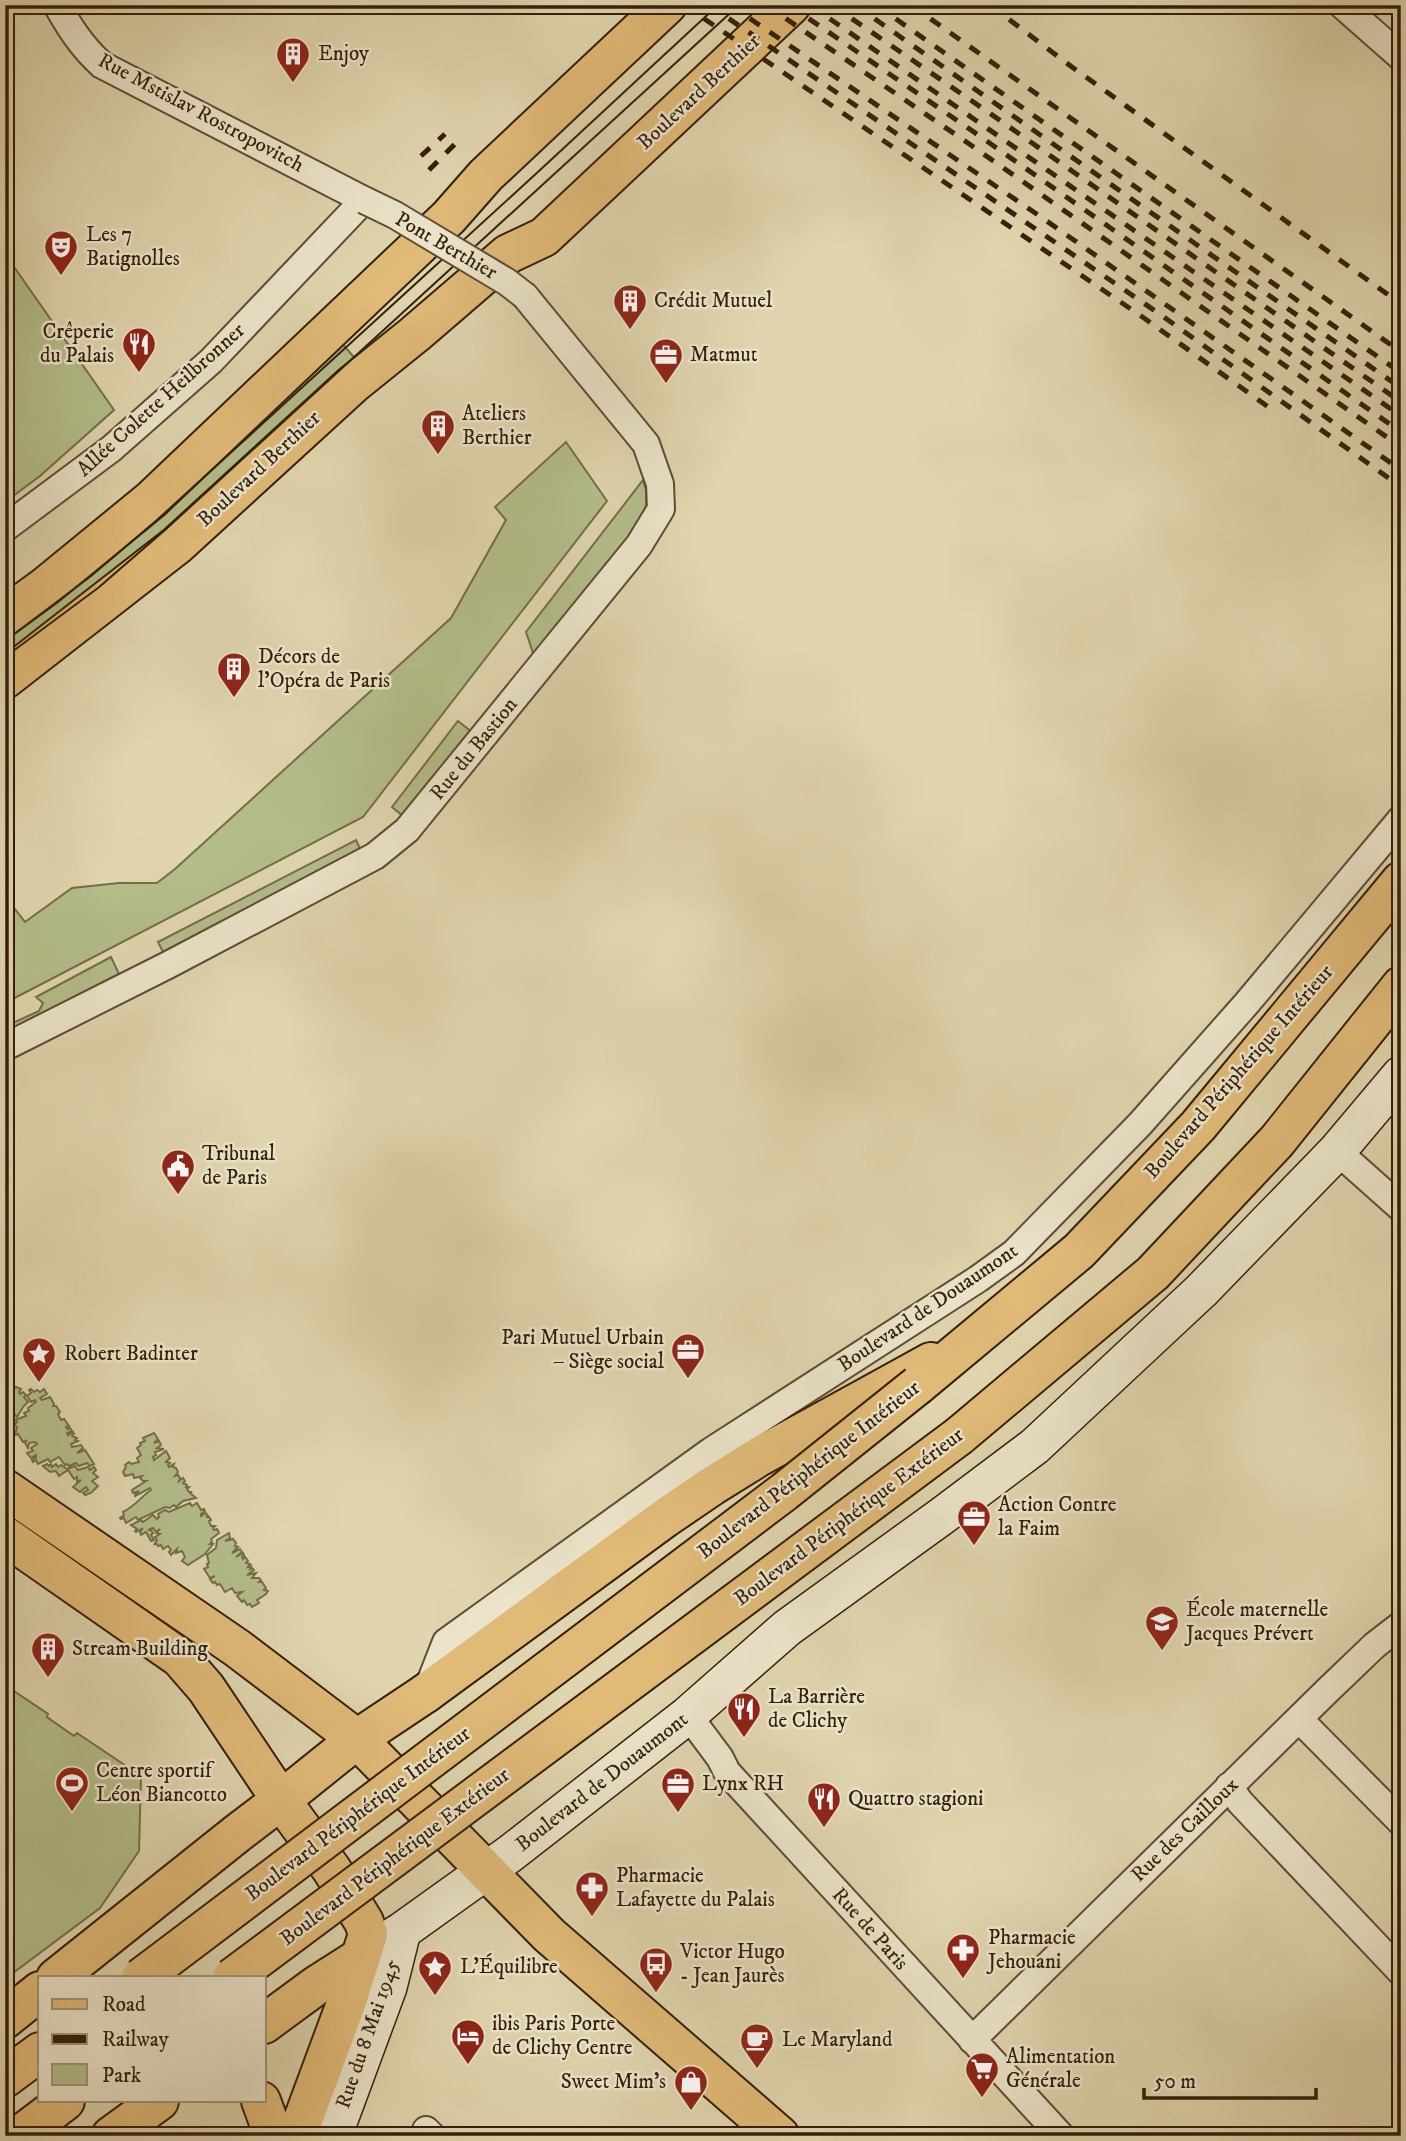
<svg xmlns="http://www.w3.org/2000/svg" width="1406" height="2141" font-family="'IM FELL DW Pica',serif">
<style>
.green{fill:#b3bd8a;stroke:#736e4b;stroke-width:2}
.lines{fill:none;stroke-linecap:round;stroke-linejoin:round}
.street-casing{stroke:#5e4c34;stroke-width:30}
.secondary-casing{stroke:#331f0c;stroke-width:40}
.primary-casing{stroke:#331f0c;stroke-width:42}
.highway-casing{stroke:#331f0c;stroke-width:42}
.street{stroke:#ebe4ca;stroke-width:26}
.secondary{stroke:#ebe4ca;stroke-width:37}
.primary{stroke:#e0ba77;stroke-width:38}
.highway{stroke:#e0ba77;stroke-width:38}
.tram{stroke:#331f0c;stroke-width:2}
.rail{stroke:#331f0c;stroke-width:5;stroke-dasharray:12 12;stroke-linecap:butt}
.street-bridge-casing{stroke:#5e4c34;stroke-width:30;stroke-linecap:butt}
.highway-bridge-casing{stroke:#331f0c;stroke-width:42;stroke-linecap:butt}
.street-bridge{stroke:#ebe4ca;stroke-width:26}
.highway-bridge{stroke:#e0ba77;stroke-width:38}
.labels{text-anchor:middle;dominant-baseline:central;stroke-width:5;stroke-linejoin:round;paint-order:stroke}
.poi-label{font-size:21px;fill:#331f0c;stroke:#ebe4ca;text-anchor:start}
.street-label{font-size:21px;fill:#331f0c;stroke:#ebe4ca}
</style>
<rect width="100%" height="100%" fill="#e0d5ae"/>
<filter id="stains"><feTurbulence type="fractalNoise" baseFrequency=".00286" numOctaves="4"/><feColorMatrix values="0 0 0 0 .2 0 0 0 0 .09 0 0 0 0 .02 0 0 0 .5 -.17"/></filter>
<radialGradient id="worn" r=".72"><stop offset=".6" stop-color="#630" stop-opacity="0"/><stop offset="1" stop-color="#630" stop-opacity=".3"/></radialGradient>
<path class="green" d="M 5,254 L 114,410 L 40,476 L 5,502 Z
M 340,341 L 358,362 L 206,502 L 5,664 L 5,633 Z
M 566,442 L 607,501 L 363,817 L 5,1003 L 5,915 L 14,908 L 25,922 L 72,888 L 119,883 L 157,883 L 175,869 L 451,618 L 506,520 L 495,507 Z
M 643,480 L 646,490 L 646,505 L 636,532 L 534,656 L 526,632 Z
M 458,721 L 473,733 L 403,816 L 392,807 Z
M 356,840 L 361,851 L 163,952 L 158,942 Z
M 111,957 L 119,974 L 5,1033 L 5,1014 L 8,1013 L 10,1020 L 15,1022 L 39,1011 L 43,1003 L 36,997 Z
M 16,1387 L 21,1389 L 19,1392 L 20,1394 L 23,1392 L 26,1395 L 24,1397 L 28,1402 L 23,1407 L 17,1417 L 15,1415 L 9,1422 L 13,1426 L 9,1430 L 11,1432 L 5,1439 L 5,1390 L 9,1393 Z
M 31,1389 L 34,1392 L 37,1390 L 40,1392 L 44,1389 L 47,1394 L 40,1398 L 42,1400 L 50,1397 L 54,1404 L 53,1406 L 56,1406 L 60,1412 L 58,1414 L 61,1420 L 64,1419 L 69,1426 L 66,1427 L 67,1429 L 70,1428 L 72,1431 L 67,1433 L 68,1435 L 73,1432 L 74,1434 L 72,1436 L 77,1438 L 75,1440 L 78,1441 L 71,1444 L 72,1447 L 81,1445 L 83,1448 L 77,1453 L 85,1450 L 94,1464 L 90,1466 L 87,1463 L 79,1466 L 76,1463 L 69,1466 L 67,1464 L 65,1465 L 59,1457 L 50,1462 L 48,1459 L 38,1464 L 36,1460 L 33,1462 L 32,1460 L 36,1457 L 36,1455 L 31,1458 L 27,1453 L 33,1451 L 31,1448 L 37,1444 L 35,1442 L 29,1443 L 28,1448 L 25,1443 L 26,1441 L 23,1442 L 18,1434 L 10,1437 L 16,1432 L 17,1427 L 14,1425 L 17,1422 L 15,1420 L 26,1416 L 24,1413 L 29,1411 L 28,1408 L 36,1402 L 35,1400 L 31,1402 L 27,1396 L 31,1393 L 29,1390 Z
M 154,1433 L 158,1439 L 154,1443 L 159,1441 L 161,1445 L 157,1448 L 164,1449 L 155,1452 L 156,1455 L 153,1457 L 154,1460 L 166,1451 L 170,1458 L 166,1462 L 170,1463 L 168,1465 L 169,1467 L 174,1464 L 173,1467 L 176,1468 L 178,1472 L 175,1476 L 178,1475 L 180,1478 L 179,1481 L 183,1478 L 185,1481 L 183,1483 L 187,1485 L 186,1487 L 189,1487 L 187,1489 L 189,1492 L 192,1492 L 190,1493 L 196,1498 L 183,1501 L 176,1507 L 174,1505 L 170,1508 L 165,1507 L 138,1520 L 136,1517 L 126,1523 L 124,1518 L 121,1519 L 120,1518 L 124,1515 L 123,1512 C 135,1506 140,1498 151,1490 L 150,1488 L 135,1496 L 135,1495 L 139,1491 L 133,1493 L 132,1490 L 146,1481 L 143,1481 L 140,1478 L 142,1476 L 134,1478 L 133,1474 L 125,1476 L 123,1472 L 126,1467 L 125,1465 L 129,1462 L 131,1464 L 139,1462 L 137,1458 L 141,1455 L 137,1448 L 141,1445 L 140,1443 L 145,1441 L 143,1438 Z
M 47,1464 L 49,1466 L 51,1464 L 52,1467 L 56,1464 L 58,1467 L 61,1465 L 67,1469 L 75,1466 L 78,1470 L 88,1467 L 90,1470 L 94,1467 L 96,1470 L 93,1473 L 98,1477 L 92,1481 L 98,1486 L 91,1493 L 85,1495 L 83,1493 L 88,1490 L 86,1487 L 80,1492 L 73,1487 L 81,1480 L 77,1482 L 77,1477 L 74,1479 L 68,1470 L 59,1476 L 56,1471 L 50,1472 L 43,1466 Z
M 190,1503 L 192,1506 L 197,1503 L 201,1510 L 204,1509 L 205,1511 L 201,1514 L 201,1516 L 206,1513 L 208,1516 L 206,1517 L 209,1517 L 211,1520 L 209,1521 L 211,1526 L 215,1526 L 213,1528 L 214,1530 L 217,1529 L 219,1533 L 211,1539 L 212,1542 L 210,1544 L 213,1544 L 205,1554 L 188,1565 L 182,1561 L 185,1557 L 182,1551 L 176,1553 L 177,1549 L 171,1555 L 169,1552 L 171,1550 L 168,1546 L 163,1549 L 161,1545 L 158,1546 L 156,1543 L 154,1545 L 157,1540 L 155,1537 L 160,1534 L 156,1533 L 160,1529 L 156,1532 L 153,1528 L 148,1530 L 151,1530 L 153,1533 L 151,1535 L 154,1540 L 151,1541 L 146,1532 L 141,1535 L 140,1532 L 143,1528 L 136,1532 L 135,1531 L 137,1529 L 131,1525 L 141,1520 L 143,1522 L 153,1515 L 157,1519 L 159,1517 L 158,1514 L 165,1510 L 169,1512 Z
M 229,1533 L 230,1538 L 225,1541 L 233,1539 L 236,1543 L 235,1546 L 238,1547 L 232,1553 L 240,1549 L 242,1552 L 236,1557 L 243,1553 L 244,1555 L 242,1557 L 243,1559 L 245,1557 L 248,1561 L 246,1563 L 250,1564 L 248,1567 L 251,1566 L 250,1569 L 252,1568 L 254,1570 L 247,1575 L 256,1573 L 252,1578 L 259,1578 L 261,1580 L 259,1582 L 262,1582 L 266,1588 L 264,1590 L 268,1591 L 266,1594 L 257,1600 L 259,1603 L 252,1607 L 250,1604 L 247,1605 L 244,1600 L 242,1602 L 237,1596 L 242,1592 L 235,1593 L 232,1588 L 225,1592 L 220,1584 L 217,1585 L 215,1582 L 213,1583 L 210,1579 L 215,1576 L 210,1578 L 204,1569 L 208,1567 L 207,1564 L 209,1563 L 207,1555 L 216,1548 L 217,1540 Z
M 5,1685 L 48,1714 L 47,1717 L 74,1736 L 77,1733 L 141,1776 L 139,1851 L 100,1908 L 5,1979 Z"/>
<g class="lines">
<g class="street-casing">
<path id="street" d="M 1342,5 L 1401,57
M 5,528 L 111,449 L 211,361 L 364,200 L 102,65 C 82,47 70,28 57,5
M 5,1047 L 168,965 L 375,856 L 407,830 L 639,545 L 661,509 L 660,484 L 646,444 L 525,296
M 1337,1151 L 1401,1208
M 426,1693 L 446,1642 L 711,1451 L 978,1279 L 1014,1253 L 1140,1124 L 1247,1003 L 1401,819
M 688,1715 L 720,1758 L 727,1772 L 1061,2136
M 1299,1719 L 1401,1822
M 1229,1786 L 1240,1802 L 1401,1972
M 972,2040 L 1328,1690 L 1375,1645 L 1401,1625
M 426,2130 L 432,2136"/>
</g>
<g class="secondary-casing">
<path id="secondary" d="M 361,1957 L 402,1931 L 511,1853 L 688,1715 L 787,1628 L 942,1516 L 1035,1446 L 1201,1291 L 1337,1151 L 1401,1075
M 333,2136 L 388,1987 L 402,1931"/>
</g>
<g class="primary-casing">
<path id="primary" d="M 5,616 L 46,586 L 151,500 L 449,217 L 486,175 L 667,5
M 5,679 L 177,545 L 353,384 L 415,334 L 508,254 L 544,237 L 791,5
M 5,1489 L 237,1648 L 357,1739 L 549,1935 L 780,2136
M 5,1536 L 180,1658 L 206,1688 L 281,1800 L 332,1870 L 364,1922 L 368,1934 L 347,2001 L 297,2136
M 281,1800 L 357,1739 L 426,1693
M 261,2101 L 274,2136"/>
</g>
<g class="highway-casing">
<path id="highway" d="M 918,1385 L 1079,1251 L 1198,1126 L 1401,881
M 959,1436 L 1153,1273 L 1277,1141 L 1401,986
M 426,1693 L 665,1518 L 712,1486 L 760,1456 L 931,1362
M 56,1978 L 239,1832 L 281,1800
M 5,2019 L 40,1991
M 264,2024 L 317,1985 L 361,1957
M 5,2078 L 40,2052
M 19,2136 L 65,2101
M 111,2136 L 159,2101"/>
</g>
<use href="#street" class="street"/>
<use href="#secondary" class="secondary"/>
<use href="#primary" class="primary"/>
<use href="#highway" class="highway"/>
<path class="tram" d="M 5,641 L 91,576 L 157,520 L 539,171 L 718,5
M 5,657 L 98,588 L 165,530 L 739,5"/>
<path class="rail" d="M 684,5 L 1144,318 L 1271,409
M 709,5 L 1161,315 L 1401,487
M 730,5 L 1041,217 L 1401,470
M 766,5 L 965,141 L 1401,447
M 789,5 L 971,130 L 1401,432
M 810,5 L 1401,416
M 832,5 L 988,112 L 1401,402
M 855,5 L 1401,388
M 876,5 L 1401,373
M 911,5 L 1401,352
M 990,5 L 1072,67 L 1401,304
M 421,156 L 445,134
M 429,170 L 456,143"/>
<g class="street-bridge-casing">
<path id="street-bridge" d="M 364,200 L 395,215 L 507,282 L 525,296"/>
</g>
<g class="highway-bridge-casing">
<path id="highway-bridge" d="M 141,1978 L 784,1492 L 918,1385
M 232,1978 L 959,1436"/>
</g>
<use href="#street-bridge" class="street-bridge"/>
<use href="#highway-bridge" class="highway-bridge"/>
</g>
<defs>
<g id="building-pin" transform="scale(1.75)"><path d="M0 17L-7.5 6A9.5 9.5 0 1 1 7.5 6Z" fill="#8f2418" stroke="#ebe4ca"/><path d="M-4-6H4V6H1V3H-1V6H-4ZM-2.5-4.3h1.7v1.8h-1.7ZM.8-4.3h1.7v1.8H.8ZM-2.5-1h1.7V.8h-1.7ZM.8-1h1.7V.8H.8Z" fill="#fff"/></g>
<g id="theatre-pin" transform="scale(1.75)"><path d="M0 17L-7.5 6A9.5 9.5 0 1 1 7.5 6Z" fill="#8f2418" stroke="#ebe4ca"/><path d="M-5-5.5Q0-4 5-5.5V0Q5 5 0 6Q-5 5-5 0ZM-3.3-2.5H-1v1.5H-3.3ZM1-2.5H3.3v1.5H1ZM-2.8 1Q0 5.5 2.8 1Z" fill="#fff"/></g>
<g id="restaurant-pin" transform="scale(1.75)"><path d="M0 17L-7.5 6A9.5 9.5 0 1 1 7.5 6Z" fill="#8f2418" stroke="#ebe4ca"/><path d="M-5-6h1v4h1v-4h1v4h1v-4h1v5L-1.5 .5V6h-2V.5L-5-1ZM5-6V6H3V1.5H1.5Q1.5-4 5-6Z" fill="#fff"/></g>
<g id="office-pin" transform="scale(1.75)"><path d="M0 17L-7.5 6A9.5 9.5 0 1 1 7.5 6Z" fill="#8f2418" stroke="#ebe4ca"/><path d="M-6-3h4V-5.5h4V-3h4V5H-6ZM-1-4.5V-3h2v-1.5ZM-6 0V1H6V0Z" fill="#fff"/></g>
<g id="civic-pin" transform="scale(1.75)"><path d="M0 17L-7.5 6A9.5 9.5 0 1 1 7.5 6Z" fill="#8f2418" stroke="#ebe4ca"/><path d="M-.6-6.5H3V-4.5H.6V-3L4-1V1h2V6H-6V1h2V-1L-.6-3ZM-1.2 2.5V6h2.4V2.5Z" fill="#fff"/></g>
<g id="sight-pin" transform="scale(1.75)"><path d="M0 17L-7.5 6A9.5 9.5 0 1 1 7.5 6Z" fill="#8f2418" stroke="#ebe4ca"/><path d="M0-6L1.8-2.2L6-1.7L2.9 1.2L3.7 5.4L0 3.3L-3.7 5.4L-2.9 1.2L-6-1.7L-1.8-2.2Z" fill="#fff"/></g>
<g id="school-pin" transform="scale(1.75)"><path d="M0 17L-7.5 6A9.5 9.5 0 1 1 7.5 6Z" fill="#8f2418" stroke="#ebe4ca"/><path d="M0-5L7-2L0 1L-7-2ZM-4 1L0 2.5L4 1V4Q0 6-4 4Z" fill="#fff"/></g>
<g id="stadium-pin" transform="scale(1.75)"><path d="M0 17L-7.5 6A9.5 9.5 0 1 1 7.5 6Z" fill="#8f2418" stroke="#ebe4ca"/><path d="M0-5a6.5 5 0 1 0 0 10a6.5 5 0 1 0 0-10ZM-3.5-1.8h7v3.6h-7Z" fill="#fff"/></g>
<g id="pharmacy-pin" transform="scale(1.75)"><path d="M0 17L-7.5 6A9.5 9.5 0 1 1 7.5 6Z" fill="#8f2418" stroke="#ebe4ca"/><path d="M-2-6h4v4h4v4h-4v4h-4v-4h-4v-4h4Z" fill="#fff"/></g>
<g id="bus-pin" transform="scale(1.75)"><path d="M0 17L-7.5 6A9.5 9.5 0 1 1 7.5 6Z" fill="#8f2418" stroke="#ebe4ca"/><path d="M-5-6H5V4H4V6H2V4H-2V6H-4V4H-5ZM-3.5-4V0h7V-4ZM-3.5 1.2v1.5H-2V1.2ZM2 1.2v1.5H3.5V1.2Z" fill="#fff"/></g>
<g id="hotel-pin" transform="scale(1.75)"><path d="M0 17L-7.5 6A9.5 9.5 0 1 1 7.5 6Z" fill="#8f2418" stroke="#ebe4ca"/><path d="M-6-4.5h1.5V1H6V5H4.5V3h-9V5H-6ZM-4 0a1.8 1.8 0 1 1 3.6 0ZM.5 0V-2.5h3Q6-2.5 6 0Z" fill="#fff"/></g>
<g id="cafe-pin" transform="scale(1.75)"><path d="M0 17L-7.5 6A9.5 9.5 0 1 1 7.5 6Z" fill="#8f2418" stroke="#ebe4ca"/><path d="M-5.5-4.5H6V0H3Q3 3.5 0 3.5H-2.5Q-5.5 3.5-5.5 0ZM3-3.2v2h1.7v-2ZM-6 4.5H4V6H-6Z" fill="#fff"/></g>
<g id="supermarket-pin" transform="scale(1.75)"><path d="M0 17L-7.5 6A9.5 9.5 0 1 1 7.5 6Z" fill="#8f2418" stroke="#ebe4ca"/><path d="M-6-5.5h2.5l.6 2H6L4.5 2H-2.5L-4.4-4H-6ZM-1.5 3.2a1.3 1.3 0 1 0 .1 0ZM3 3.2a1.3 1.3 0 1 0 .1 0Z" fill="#fff"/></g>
<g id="shop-pin" transform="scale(1.75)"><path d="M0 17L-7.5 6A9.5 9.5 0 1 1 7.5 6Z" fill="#8f2418" stroke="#ebe4ca"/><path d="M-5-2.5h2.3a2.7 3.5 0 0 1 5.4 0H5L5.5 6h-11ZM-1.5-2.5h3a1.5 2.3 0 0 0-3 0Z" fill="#fff"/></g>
</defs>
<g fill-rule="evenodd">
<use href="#building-pin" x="293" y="54"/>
<use href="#theatre-pin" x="61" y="247"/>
<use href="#building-pin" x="630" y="301"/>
<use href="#restaurant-pin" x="139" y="344"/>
<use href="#office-pin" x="666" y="355"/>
<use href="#building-pin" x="438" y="426"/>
<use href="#building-pin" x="234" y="669"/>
<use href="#civic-pin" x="178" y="1166"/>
<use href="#office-pin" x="688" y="1350"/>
<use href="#sight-pin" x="39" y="1354"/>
<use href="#office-pin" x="974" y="1517"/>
<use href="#school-pin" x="1162" y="1622"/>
<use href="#building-pin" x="48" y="1649"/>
<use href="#restaurant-pin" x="744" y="1709"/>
<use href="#stadium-pin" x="72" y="1783"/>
<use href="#office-pin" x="678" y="1784"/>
<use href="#restaurant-pin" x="824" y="1799"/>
<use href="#pharmacy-pin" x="592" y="1888"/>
<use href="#pharmacy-pin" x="963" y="1950"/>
<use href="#bus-pin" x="656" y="1964"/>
<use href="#sight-pin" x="435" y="1967"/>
<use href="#hotel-pin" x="468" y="2036"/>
<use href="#cafe-pin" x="757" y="2040"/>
<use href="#supermarket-pin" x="982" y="2069"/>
<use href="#shop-pin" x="691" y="2082"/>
</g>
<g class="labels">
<g class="poi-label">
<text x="318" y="54">Enjoy</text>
<text x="86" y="235">Les 7<tspan x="86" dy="24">Batignolles</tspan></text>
<text x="654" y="301">Crédit Mutuel</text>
<text x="114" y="332" text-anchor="end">Crêperie<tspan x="114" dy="24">du Palais</tspan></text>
<text x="690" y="355">Matmut</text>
<text x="462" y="414">Ateliers<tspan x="462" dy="24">Berthier</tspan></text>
<text x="258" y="657">Décors de<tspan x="258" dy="24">l’Opéra de Paris</tspan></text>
<text x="202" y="1154">Tribunal<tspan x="202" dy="24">de Paris</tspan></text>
<text x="664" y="1338" text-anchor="end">Pari Mutuel Urbain<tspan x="664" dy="24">– Siège social</tspan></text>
<text x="64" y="1354">Robert Badinter</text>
<text x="998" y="1505">Action Contre<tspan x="998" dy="24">la Faim</tspan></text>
<text x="1186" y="1610">École maternelle<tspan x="1186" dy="24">Jacques Prévert</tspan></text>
<text x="72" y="1649">Stream Building</text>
<text x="768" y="1697">La Barrière<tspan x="768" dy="24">de Clichy</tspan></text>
<text x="96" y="1771">Centre sportif<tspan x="96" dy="24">Léon Biancotto</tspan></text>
<text x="702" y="1784">Lynx RH</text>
<text x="848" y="1799">Quattro stagioni</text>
<text x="616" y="1876">Pharmacie<tspan x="616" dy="24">Lafayette du Palais</tspan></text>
<text x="988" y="1938">Pharmacie<tspan x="988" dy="24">Jehouani</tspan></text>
<text x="680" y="1952">Victor Hugo<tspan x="680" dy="24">- Jean Jaurès</tspan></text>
<text x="460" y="1967">L'Équilibre</text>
<text x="492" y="2024">ibis Paris Porte<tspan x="492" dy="24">de Clichy Centre</tspan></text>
<text x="782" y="2040">Le Maryland</text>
<text x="1006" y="2057">Alimentation<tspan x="1006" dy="24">Générale</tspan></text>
<text x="666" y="2082" text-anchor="end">Sweet Mim's</text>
</g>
<g class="street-label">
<text transform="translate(699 92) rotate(-43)">Boulevard Berthier</text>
<text transform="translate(201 113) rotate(28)">Rue Mstislav Rostropovitch</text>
<text transform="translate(446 246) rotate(30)">Pont Berthier</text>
<text transform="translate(161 400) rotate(-42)">Allée Colette Heilbronner</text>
<text transform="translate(259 469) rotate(-43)">Boulevard Berthier</text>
<text transform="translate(474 749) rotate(-51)">Rue du Bastion</text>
<text transform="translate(1239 1072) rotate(-49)">Boulevard Périphérique Intérieur</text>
<text transform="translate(928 1308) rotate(-34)">Boulevard de Douaumont</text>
<text transform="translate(809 1470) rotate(-38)">Boulevard Périphérique Intérieur</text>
<text transform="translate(849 1517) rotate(-37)">Boulevard Périphérique Extérieur</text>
<text transform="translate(602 1782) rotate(-38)">Boulevard de Douaumont</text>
<text transform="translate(358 1814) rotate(-37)">Boulevard Périphérique Intérieur</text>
<text transform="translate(1185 1830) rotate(-44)">Rue des Cailloux</text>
<text transform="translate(395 1857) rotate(-37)">Boulevard Périphérique Extérieur</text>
<text transform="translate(870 1929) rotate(48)">Rue de Paris</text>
<text transform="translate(368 2034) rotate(-71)">Rue du 8 Mai 1945</text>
</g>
</g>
<rect width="1406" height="2141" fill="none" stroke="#e0d5ae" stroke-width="28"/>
<rect x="7" y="7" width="1392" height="2127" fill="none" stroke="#331f0c" stroke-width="3.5"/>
<rect x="14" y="14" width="1378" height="2113" fill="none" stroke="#331f0c" stroke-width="2"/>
<rect x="38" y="1976" width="228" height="126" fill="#ebe4ca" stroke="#a1957e" stroke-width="2"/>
<rect x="52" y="1999" width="35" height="10" fill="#e0ba77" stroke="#a1957e" stroke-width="2"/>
<text x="102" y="2011" font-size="21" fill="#331f0c">Road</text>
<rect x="52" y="2034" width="35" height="10" fill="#331f0c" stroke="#a1957e" stroke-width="2"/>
<text x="102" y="2046" font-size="21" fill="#331f0c">Railway</text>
<rect x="52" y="2064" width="35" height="21" fill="#b3bd8a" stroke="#a1957e" stroke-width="2"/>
<text x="102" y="2082" font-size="21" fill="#331f0c">Park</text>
<path d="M1144 2088v10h172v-10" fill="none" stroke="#331f0c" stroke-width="3.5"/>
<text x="1154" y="2088" font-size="21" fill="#331f0c" stroke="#ebe4ca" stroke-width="5" paint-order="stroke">50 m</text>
<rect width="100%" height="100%" filter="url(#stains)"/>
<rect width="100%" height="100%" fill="url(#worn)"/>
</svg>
